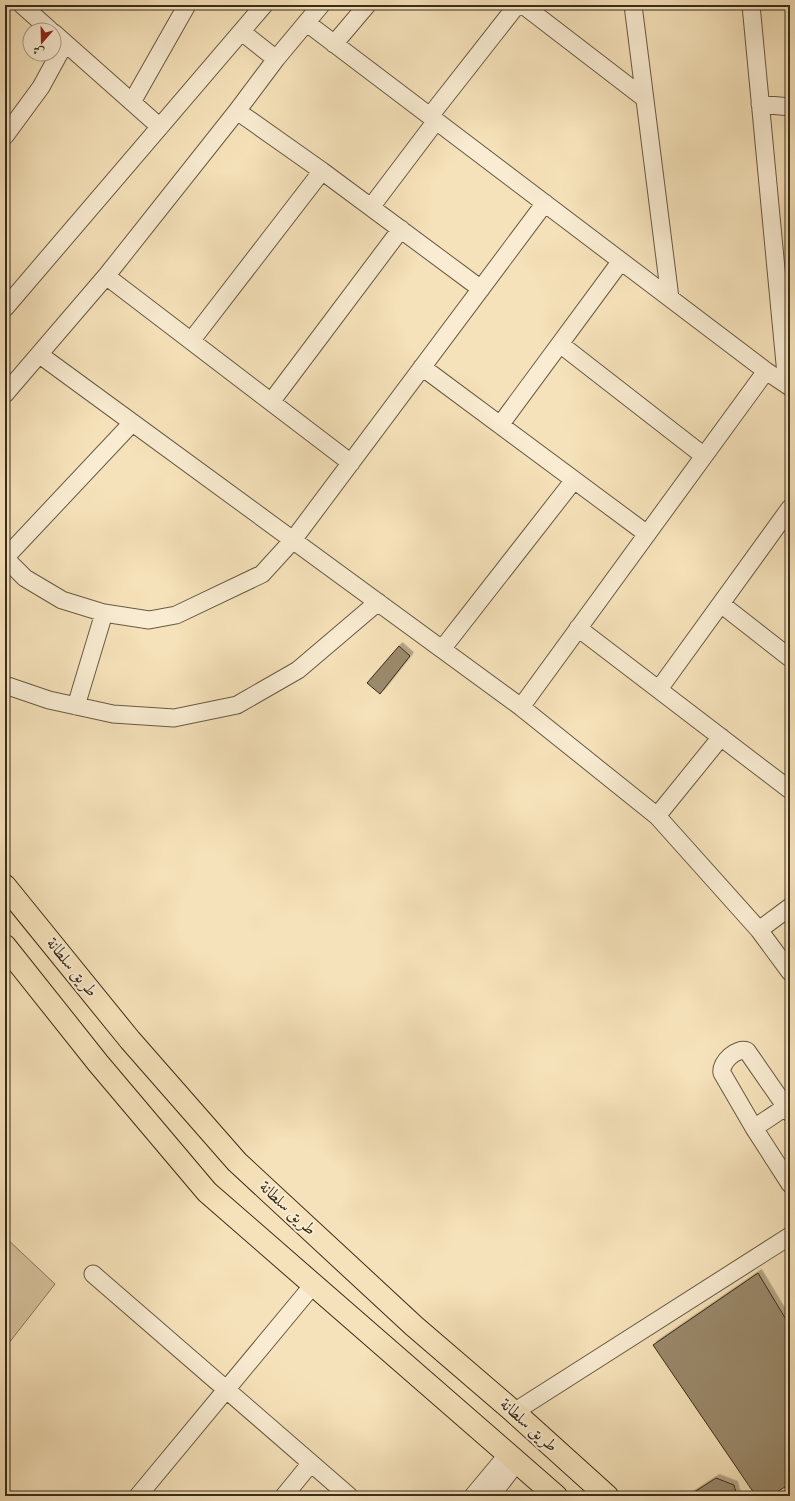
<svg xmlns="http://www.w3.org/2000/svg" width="795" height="1501" font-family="'Sorts Mill Goudy',Amiri,serif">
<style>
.green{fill:#d6c39f;stroke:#88785c}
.building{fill:#9b8b6d;stroke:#392c1a;filter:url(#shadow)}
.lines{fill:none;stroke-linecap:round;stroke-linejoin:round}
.minor-casing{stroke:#685a42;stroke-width:19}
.major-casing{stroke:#392c1a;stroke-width:24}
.minor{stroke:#f9ecd2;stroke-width:17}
.major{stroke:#f6e2ba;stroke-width:22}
.labels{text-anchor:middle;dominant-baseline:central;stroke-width:4;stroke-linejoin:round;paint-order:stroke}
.street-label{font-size:17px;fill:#392c1a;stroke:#f9ecd2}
</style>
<defs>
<filter id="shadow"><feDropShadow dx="3.5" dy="-3.5" stdDeviation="0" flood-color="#0004"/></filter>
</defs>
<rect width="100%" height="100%" fill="#f6e2ba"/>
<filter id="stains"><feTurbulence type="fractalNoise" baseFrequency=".005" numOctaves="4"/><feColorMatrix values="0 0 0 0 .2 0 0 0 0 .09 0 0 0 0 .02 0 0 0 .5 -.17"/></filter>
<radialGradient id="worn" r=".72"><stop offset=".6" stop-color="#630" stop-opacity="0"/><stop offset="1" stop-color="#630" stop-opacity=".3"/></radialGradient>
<path class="green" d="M 5,1237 L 55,1284 L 5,1348 Z"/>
<path class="building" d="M 399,646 L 410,656 L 380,694 L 367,683 Z
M 758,1273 L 790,1326 L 790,1484 L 770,1496 L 756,1496 L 653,1345 Z
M 716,1478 L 734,1485 L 737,1496 L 688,1496 Z"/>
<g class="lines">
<g class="minor-casing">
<path id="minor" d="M 22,5 L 50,30
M 523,5 L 644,98
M 633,5 L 670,298
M 751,5 L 787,385
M 307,23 L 766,371 L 790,387
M 242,32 L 276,59
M 54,33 L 160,127
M 334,44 L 367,5
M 132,102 L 187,5
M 760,104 L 790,107
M 237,111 L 322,171 L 481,289
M 430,116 L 517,5
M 5,136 L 41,87 L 65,43
M 371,207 L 436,121
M 107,275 L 110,279 L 351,463
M 5,308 L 264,5
M 191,341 L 322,171
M 560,344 L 704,456
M 40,355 L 521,707 L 657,816 L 759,930 L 790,972
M 422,367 L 647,534
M 5,394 L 107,275 L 237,111 L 276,59 L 321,5
M 271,402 L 401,229
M 500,425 L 621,261
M 5,558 L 25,578 L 62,600 L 104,613 L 149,620 L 176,615 L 262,574 L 293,540 L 545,203
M 5,558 L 132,423
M 721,604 L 790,658
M 578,628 L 790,790
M 442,649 L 574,480
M 5,685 L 49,700 L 113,714 L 174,718 L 237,705 L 298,670 L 378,602
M 659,689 L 790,508
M 76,706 L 104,613
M 521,707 L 766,371
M 657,816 L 721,737
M 759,930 L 790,907
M 790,1113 L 747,1051 C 737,1047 720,1062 722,1073 L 754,1128 L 790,1184
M 754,1128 L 790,1104
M 93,1274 L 349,1496
M 514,1412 L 790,1236
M 138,1496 L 313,1285
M 284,1496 L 311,1463
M 473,1496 L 508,1454
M 491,1496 L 517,1462"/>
</g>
<g class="major-casing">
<path id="major" d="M 5,886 L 130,1040 L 237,1162 L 414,1326 L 514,1412 L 607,1496
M 5,946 L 98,1063 L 207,1192 L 556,1496"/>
</g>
<use href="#minor" class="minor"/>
<use href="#major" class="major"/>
</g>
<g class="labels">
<g class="street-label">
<text transform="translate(71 968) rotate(51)">طريق سلطانة</text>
<text transform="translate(287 1209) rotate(43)">طريق سلطانة</text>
<text transform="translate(528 1426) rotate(42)">طريق سلطانة</text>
</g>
</g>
<rect width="795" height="1501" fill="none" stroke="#f6e2ba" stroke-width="20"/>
<rect x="6" y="6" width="783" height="1489" fill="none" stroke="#392c1a" stroke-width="2"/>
<rect x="10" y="10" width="775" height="1481" fill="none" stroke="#392c1a"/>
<g transform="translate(42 42) rotate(200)"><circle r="19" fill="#f9ecd2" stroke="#ac9f88"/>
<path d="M0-3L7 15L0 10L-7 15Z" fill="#8f2418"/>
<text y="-6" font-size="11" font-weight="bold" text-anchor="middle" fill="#392c1a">ش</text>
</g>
<rect width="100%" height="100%" filter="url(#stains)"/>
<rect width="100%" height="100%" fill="url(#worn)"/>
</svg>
